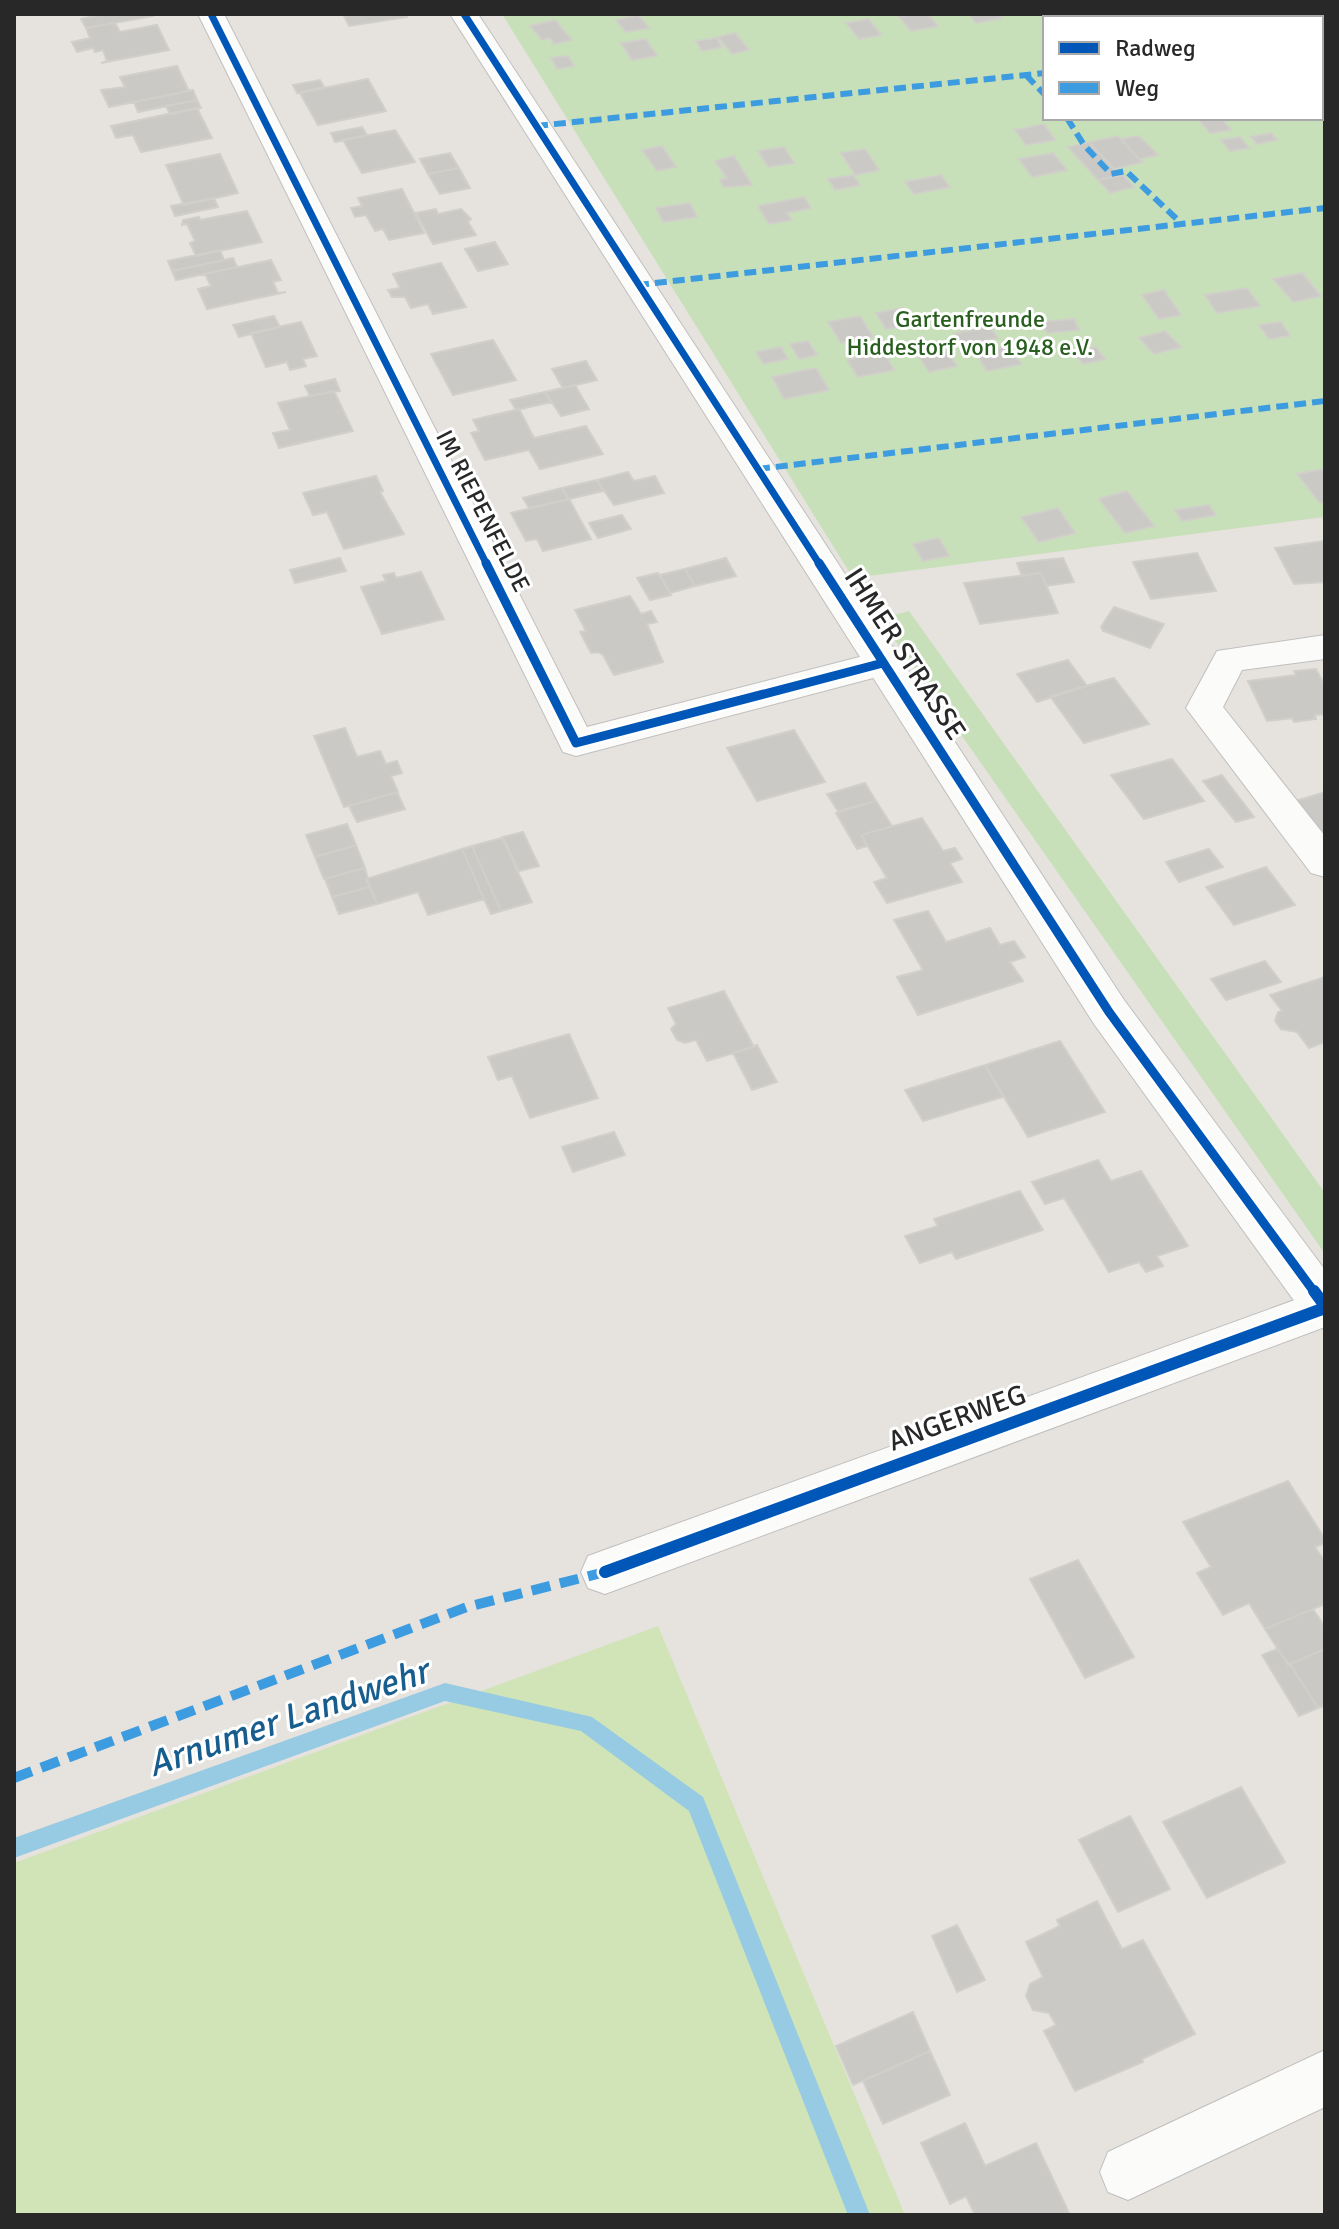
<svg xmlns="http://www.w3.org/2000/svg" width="1339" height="2229" font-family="Signika,sans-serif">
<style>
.green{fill:#c7e0b9;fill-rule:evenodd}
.pitch{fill:#d0e4b7}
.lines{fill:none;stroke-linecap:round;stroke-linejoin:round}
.stream{fill:#97cae3;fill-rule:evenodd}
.building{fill:#cbc9c5;stroke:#d1cfca;stroke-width:2}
.minor-casing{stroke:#c0bfbf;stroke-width:2}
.tertiary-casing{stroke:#c0bfbf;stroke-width:2}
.minor{fill:#fbfbfa;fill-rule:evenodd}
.tertiary{fill:#fbfbfa;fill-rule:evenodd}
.quiet-far1{stroke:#3d9ce0;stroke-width:6;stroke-dasharray:12 6;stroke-linecap:butt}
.quiet{stroke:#3d9ce0;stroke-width:10;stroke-dasharray:19 10;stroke-linecap:butt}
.cycleway-far2-casing{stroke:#fff;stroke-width:11}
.cycleway-far1-casing{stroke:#fff;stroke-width:14}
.cycleway-casing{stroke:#fff;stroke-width:17}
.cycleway-far2{stroke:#0057b8;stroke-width:7}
.cycleway-far1{stroke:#0057b8;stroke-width:9}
.cycleway{stroke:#0057b8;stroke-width:12}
.labels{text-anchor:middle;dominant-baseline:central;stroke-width:6;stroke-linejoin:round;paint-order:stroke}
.far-park-label{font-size:24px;fill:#285f1e;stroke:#fff}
.far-street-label{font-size:24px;fill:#282828;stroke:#fff}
.street-label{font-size:28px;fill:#282828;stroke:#fff}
.near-water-label{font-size:36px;font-style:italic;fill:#175d8e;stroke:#fff}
</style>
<rect width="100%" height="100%" fill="#e6e3de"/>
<path class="green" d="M 502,14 L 1325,14 L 1325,517 L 853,578 ZM 1045,18 L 1321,18 L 1321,118 L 1045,118 Z
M 909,611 L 1325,1193 L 1325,1254 L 880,619 Z"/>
<path class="pitch" d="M 658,1626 L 905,2215 L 14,2215 L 14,1863 Z"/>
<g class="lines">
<path class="stream" d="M 445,1683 L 592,1717 L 703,1797 L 870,2215 L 848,2215 L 689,1811 L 581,1731 L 445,1701 L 14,1858 L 14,1838 Z"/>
</g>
<path class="building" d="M 104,14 L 152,14 L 153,16 L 86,28 L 81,19 Z
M 343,14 L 406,14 L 407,17 L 349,26 Z
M 913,14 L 928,14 L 938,26 L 911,31 L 899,17 Z
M 969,14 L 998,14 L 1002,18 L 976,23 Z
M 638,15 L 649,28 L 626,32 L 616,20 Z
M 869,19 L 881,35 L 859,39 L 846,23 Z
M 555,20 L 572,40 L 554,44 L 550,38 L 542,40 L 530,26 Z
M 115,23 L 120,32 L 157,25 L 169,50 L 101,63 L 107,61 L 103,50 L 95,52 L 93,48 L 77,52 L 72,42 L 90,38 L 86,28 Z
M 735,33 L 749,50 L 732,54 L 718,37 Z
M 716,38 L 722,47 L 702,51 L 696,41 Z
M 646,39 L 657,56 L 632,60 L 621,43 Z
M 568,56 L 574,66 L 557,69 L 551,58 Z
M 177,66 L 189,91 L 109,107 L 101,90 L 125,87 L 120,77 Z
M 368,79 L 386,111 L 318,125 L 300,93 Z
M 320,80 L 324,87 L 297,93 L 293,85 Z
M 193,90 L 197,100 L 138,112 L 134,102 Z
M 197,100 L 201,108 L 170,114 L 166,106 Z
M 197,108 L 212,138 L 141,152 L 133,135 L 116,138 L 111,126 Z
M 1197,118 L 1221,118 L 1231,130 L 1210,133 Z
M 1044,124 L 1055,140 L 1026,145 L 1015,130 Z
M 362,127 L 367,135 L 335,142 L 331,133 Z
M 395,130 L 415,162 L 362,173 L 343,140 Z
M 1271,133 L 1277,140 L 1257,144 L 1251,137 Z
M 1118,136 L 1139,159 L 1143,162 L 1114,169 L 1089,142 Z
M 1139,136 L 1158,155 L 1139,159 L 1121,139 Z
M 1240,137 L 1249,148 L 1230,151 L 1221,140 Z
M 1089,142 L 1114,169 L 1120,175 L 1098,180 L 1068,147 Z
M 662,146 L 676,167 L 657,171 L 642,150 Z
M 784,147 L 794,163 L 768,167 L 758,151 Z
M 865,149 L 879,170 L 855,175 L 841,153 Z
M 450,153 L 459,168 L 428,174 L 420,159 Z
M 1053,153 L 1067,170 L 1032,177 L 1019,159 Z
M 220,154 L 238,193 L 184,205 L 166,165 Z
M 734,156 L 752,185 L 723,187 L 720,180 L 727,178 L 715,161 Z
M 459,168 L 470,188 L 440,194 L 428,174 Z
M 853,175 L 860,185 L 835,190 L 828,179 Z
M 941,175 L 950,187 L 914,194 L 905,182 Z
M 1123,175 L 1134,187 L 1110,193 L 1098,180 Z
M 402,189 L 424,233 L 389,240 L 383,229 L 375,231 L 366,215 L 355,217 L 351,208 L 362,206 L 358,198 Z
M 804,197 L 811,208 L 787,213 L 792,220 L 769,224 L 758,206 Z
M 214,198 L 218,207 L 175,216 L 171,206 Z
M 690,203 L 697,217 L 663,222 L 656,208 Z
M 436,209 L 438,214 L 461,209 L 471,219 L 468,222 L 476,235 L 433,244 L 416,213 Z
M 247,211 L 262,242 L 196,256 L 190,243 L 195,241 L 187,224 L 182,225 L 183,220 L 199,217 L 200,220 Z
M 495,242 L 508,264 L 478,271 L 465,249 Z
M 220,250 L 224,260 L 172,271 L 168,261 Z
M 233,258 L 237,267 L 176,280 L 172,271 Z
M 271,260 L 281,280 L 273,282 L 278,293 L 286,292 L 207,309 L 198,289 L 211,286 L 205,274 Z
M 441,263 L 466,307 L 433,314 L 428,304 L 411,308 L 405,297 L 392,297 L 388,290 L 400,288 L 393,274 Z
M 1302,273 L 1321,296 L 1293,302 L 1273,279 Z
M 1247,288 L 1260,306 L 1217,313 L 1205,295 Z
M 1164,290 L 1181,315 L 1159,319 L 1142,295 Z
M 903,308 L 914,324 L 886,329 L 876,313 Z
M 274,316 L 280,327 L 251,334 L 239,337 L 233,325 Z
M 860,316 L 873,337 L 841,343 L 828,322 Z
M 1074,319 L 1079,330 L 1047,333 L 1042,322 Z
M 301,322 L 317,356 L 303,359 L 306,366 L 290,370 L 287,362 L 266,367 L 251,333 Z
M 1281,322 L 1290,336 L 1269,339 L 1259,325 Z
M 990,327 L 998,338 L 963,345 L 955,333 Z
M 1165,331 L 1181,347 L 1154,354 L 1139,338 Z
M 493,340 L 516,380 L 453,395 L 431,354 Z
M 808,341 L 817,355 L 799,359 L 790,344 Z
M 1009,346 L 1021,364 L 987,371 L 975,352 Z
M 781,347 L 788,359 L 763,364 L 756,352 Z
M 1096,347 L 1105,359 L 1083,364 L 1073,352 Z
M 947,351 L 957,366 L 929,372 L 919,357 Z
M 883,352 L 894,370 L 858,377 L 847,360 Z
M 586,361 L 597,380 L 563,388 L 552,369 Z
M 816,368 L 829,390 L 784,399 L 772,377 Z
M 335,379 L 340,391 L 310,396 L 305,386 Z
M 575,385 L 589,409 L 561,416 L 545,392 Z
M 334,391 L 353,431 L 279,448 L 273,433 L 290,430 L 278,403 Z
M 545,392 L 551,402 L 516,410 L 510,400 Z
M 519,409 L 534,438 L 586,426 L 603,454 L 540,469 L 529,450 L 485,460 L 471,433 L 479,431 L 473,420 Z
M 1324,469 L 1325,502 L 1320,503 L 1297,474 Z
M 628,472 L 634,481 L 655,476 L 664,493 L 614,505 L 597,480 Z
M 376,476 L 383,491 L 380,492 L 404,534 L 344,549 L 327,512 L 313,515 L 303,493 Z
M 597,480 L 603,491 L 569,499 L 562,488 Z
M 562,488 L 569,499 L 529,508 L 523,498 Z
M 1127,491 L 1154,526 L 1125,533 L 1099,499 Z
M 569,499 L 591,539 L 543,551 L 537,539 L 526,541 L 511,513 Z
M 1209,505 L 1216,515 L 1182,521 L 1175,510 Z
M 1058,508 L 1075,533 L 1039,542 L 1021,517 Z
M 622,515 L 631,529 L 598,538 L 589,523 Z
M 939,538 L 949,556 L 923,561 L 913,544 Z
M 1325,541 L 1325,582 L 1294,584 L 1275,548 Z
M 1197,553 L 1216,591 L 1151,599 L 1133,562 Z
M 340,558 L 346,571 L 295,583 L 290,570 Z
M 726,558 L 736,576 L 695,586 L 685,569 Z
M 1063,558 L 1074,582 L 1046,586 L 1041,573 L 1022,576 L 1017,563 Z
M 685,569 L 695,586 L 670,593 L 660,575 Z
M 421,572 L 444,619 L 382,634 L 361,587 L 386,581 L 383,575 L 394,573 L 396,578 Z
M 658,573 L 671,595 L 650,600 L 637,578 Z
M 1041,573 L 1058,613 L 980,624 L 964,583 Z
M 630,596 L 641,614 L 651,611 L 657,622 L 647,624 L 663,662 L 614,675 L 603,655 L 598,652 L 591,653 L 580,632 L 586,631 L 575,610 Z
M 1114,607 L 1164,624 L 1150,648 L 1103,631 L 1101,627 Z
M 1068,660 L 1087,686 L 1037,702 L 1017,674 Z
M 1316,669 L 1325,686 L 1325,714 L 1315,715 L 1316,719 L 1294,722 L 1292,718 L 1267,721 L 1248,681 L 1296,675 L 1294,671 Z
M 1114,678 L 1149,724 L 1084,743 L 1050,696 Z
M 345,728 L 357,757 L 380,751 L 386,764 L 397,761 L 402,773 L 391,776 L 398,792 L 344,807 L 314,736 Z
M 794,730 L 825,782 L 757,801 L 727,748 Z
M 1172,759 L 1204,801 L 1144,819 L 1111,775 Z
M 1222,775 L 1254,817 L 1236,822 L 1203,781 Z
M 865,783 L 876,801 L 838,811 L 827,794 Z
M 397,792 L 405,809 L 357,822 L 349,806 Z
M 1325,792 L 1325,830 L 1316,833 L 1292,802 Z
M 876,801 L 892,826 L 861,835 L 867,846 L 857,849 L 836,813 Z
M 922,818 L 943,851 L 955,848 L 962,859 L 950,863 L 962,882 L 887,903 L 874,882 L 887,878 L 861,835 Z
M 347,824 L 356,845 L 315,857 L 306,835 Z
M 523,832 L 539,866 L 519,871 L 503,837 Z
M 502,838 L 532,902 L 501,911 L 472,846 Z
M 356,845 L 365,868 L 324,879 L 315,857 Z
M 472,846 L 501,911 L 491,914 L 484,899 L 462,849 Z
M 462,849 L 484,899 L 428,915 L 418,892 L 377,904 L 366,879 Z
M 1209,849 L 1223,867 L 1179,882 L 1166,862 Z
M 1266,867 L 1295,905 L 1234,925 L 1206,887 Z
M 365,868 L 370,887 L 332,897 L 325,879 Z
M 370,887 L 377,904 L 339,914 L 332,897 Z
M 928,911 L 946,942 L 990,928 L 1000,945 L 1014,941 L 1025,957 L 1010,962 L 1023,981 L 918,1015 L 897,977 L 923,970 L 894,920 Z
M 1265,961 L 1281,982 L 1226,1000 L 1211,979 Z
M 1325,977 L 1325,1042 L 1309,1048 L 1297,1032 L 1281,1029 L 1275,1021 L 1278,1012 L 1282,1011 L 1270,995 Z
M 724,991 L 754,1047 L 707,1061 L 696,1040 L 685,1043 L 677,1040 L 671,1029 L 676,1024 L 668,1008 Z
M 569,1034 L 598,1098 L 530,1118 L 512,1076 L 498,1080 L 488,1057 Z
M 1060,1041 L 1105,1112 L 1028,1137 L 985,1065 Z
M 757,1045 L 777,1082 L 752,1090 L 733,1053 Z
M 985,1065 L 1003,1097 L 923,1121 L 905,1090 Z
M 614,1132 L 625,1155 L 573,1172 L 562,1147 Z
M 1098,1160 L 1111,1181 L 1141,1171 L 1188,1246 L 1157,1256 L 1163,1266 L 1146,1272 L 1139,1262 L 1109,1272 L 1064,1198 L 1045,1204 L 1032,1182 Z
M 1020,1191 L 1043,1230 L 956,1259 L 952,1252 L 920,1263 L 905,1236 L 938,1226 L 934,1219 Z
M 1288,1481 L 1325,1539 L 1325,1543 L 1315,1547 L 1325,1562 L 1325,1604 L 1265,1629 L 1249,1603 L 1223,1615 L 1197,1573 L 1211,1567 L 1183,1522 Z
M 1078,1560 L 1134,1657 L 1085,1678 L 1030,1579 Z
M 1313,1609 L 1325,1627 L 1325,1649 L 1288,1665 L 1265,1629 Z
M 1277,1649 L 1290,1664 L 1318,1708 L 1299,1716 L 1262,1655 Z
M 1325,1649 L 1325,1705 L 1318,1708 L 1290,1664 Z
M 1241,1787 L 1285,1862 L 1207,1898 L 1163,1822 Z
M 1130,1816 L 1170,1889 L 1118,1912 L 1079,1840 Z
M 1097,1901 L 1122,1949 L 1143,1940 L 1195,2034 L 1142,2059 L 1143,2062 L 1075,2091 L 1044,2031 L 1056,2025 L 1049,2013 L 1033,2010 L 1026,1996 L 1030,1984 L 1043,1977 L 1026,1942 L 1060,1926 L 1057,1920 Z
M 957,1925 L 985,1980 L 957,1992 L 932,1936 Z
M 913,2012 L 930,2051 L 853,2085 L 836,2046 Z
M 930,2051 L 950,2095 L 883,2124 L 863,2081 Z
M 965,2123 L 985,2166 L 1036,2143 L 1070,2215 L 975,2215 L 966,2196 L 950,2204 L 921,2143 Z"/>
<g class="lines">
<g class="minor-casing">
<path id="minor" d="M 198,14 L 224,14 L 587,727 L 883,651 L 896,654 L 901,663 L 896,672 L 576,756 L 563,752 Z
M 1325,635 L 1325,659 L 1242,670 L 1223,707 L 1325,836 L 1325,877 L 1311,873 L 1186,708 L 1217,651 Z
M 1325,1289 L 1325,1327 L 605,1594 L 588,1588 L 581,1572 L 588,1556 Z
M 1325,2050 L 1325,2107 L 1128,2200 L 1108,2192 L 1100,2172 L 1108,2152 Z"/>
</g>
<g class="tertiary-casing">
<path id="tertiary" d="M 450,14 L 478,14 L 1124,1000 L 1325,1270 L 1325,1326 L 1308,1320 L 1094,1024 Z"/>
</g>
<use href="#minor" class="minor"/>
<use href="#tertiary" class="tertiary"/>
<path class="quiet-far1" d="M 1313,14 L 1317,18
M 1321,43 L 1325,42
M 1026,75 L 1045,95
M 1067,118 L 1084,145 L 1111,174 L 1126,171 L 1182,224
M 536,126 L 1045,73
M 637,285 L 1325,208
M 758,469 L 1325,401"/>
<path class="quiet" d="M 14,1778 L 467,1607 L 605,1572"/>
<g class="cycleway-far2-casing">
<path id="cycleway-far2" d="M 211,14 L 487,565
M 464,14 L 820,565"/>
</g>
<g class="cycleway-far1-casing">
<path id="cycleway-far1" d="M 486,563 L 576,743 L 883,663
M 819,563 L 1109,1012 L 1315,1293"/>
</g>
<g class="cycleway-casing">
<path id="cycleway" d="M 1314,1291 L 1325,1306
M 605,1572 L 1325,1308"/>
</g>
<use href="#cycleway-far2" class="cycleway-far2"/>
<use href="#cycleway-far1" class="cycleway-far1"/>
<use href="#cycleway" class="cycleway"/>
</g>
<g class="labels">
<g class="far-park-label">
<text x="970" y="319">Gartenfreunde<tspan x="970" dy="28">Hiddestorf von 1948 e.V.</tspan></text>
</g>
<g class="far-street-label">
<text transform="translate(483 511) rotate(63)">IM RIEPENFELDE</text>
</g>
<g class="street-label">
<text transform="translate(905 654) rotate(57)">IHMER STRASSE</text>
<text transform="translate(957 1418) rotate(-20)">ANGERWEG</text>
</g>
<g class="near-water-label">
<text transform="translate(288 1718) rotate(-19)">Arnumer Landwehr</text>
</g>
</g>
<rect width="1339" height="2229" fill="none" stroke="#282828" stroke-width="32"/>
<rect x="1043" y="16" width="280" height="104" fill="#ffffff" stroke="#a9a9a9" stroke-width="2"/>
<rect x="1059" y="42" width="40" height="12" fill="#0057b8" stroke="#a9a9a9" stroke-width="2"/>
<text x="1115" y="56" font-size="24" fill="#282828">Radweg</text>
<rect x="1059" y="82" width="40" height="12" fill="#3d9ce0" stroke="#a9a9a9" stroke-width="2"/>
<text x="1115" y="96" font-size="24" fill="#282828">Weg</text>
</svg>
